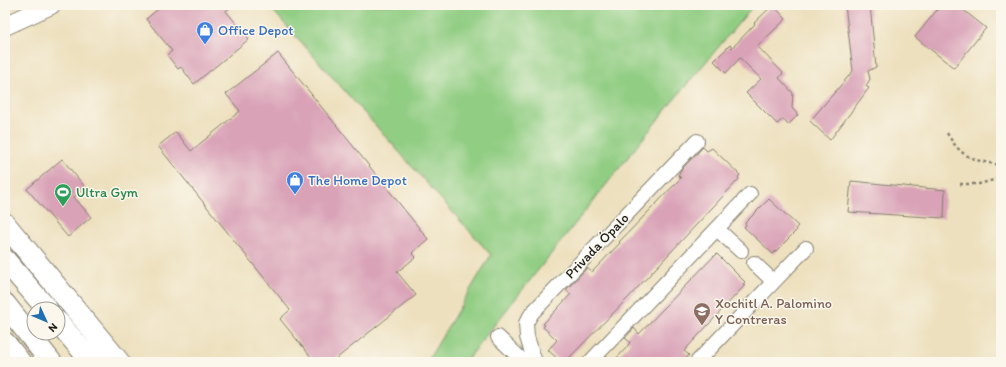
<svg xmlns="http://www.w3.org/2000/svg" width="1006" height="367" font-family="Itim,sans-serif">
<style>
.green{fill:#91cd83;stroke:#567450}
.building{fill:#d9a2b7}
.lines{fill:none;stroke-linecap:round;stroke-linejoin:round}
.minor-casing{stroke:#847e6d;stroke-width:16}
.major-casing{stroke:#847e6d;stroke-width:20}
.highway-casing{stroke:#847e6d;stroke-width:23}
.path{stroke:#847e6d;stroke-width:2.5;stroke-dasharray:3 3;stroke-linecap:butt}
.minor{stroke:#fff;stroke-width:14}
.major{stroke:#fff;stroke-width:18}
.highway{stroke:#fff;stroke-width:21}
.labels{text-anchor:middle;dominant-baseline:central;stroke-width:3;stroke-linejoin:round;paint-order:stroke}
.shop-label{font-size:14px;fill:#366cbe;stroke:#fbf7ec;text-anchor:start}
.leisure-label{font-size:14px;fill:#27864d;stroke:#fbf7ec;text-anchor:start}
.street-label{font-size:14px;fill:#1c1c1c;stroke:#fbf7ec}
.education-label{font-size:14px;fill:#785e54;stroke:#fbf7ec;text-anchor:start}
</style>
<rect width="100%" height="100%" fill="#fbf7ec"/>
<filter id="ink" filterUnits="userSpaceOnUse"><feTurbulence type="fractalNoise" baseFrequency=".025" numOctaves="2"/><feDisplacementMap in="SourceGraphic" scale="8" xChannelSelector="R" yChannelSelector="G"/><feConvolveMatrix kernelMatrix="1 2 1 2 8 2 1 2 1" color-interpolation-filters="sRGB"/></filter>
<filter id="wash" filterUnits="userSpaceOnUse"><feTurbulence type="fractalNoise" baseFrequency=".012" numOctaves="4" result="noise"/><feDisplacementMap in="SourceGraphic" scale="16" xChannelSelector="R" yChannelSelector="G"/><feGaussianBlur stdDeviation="0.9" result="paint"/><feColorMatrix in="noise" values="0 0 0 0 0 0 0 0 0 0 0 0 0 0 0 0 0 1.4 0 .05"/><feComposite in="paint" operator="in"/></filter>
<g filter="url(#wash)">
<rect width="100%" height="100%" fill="#ede0be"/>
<path class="green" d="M 268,5 L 754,5 L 672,102 L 465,362 L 427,362 L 491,255 Z"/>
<g id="blocks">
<path class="building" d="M 163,5 L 233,5 L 226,11 L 249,39 L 194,84 L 181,67 L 178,69 L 167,55 L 172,51 L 146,19 Z
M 773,5 L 786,19 L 757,46 L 783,73 L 779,78 L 793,93 L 792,108 L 798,115 L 788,125 L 783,119 L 777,124 L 746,93 L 761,79 L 740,58 L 726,73 L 714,61 L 730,45 L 732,48 L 755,24 L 754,23 Z
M 845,5 L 870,5 L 876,67 L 868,71 L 870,79 L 866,86 L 869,88 L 830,140 L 810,121 L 853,71 Z
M 941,5 L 957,5 L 986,28 L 954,68 L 915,37 Z
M 278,53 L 428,239 L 412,253 L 416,257 L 397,272 L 416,295 L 332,362 L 315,362 L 280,319 L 290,310 L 158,146 L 176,132 L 191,151 L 240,111 L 226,94 Z
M 703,147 L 707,151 L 712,148 L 740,175 L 738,177 L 739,179 L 628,298 L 565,362 L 561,362 L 548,350 L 557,340 L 543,327 L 545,325 L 543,324 L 571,294 L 566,290 L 587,268 L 592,272 L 620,243 L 619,242 L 681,178 L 678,175 L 681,170 Z
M 62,159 L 85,187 L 74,197 L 91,217 L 68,237 L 27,189 Z
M 851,181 L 945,190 L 944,218 L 848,212 Z
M 769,199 L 798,226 L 796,228 L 797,230 L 773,254 L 744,227 L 746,225 L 745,223 Z
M 717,254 L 745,282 L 743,284 L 745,285 L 684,351 L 689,355 L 683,362 L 678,362 L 675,359 L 672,362 L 613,362 L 627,347 L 630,342 L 625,338 L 634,328 L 639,334 L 714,256 L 715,256 Z"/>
</g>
</g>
<g filter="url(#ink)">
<use href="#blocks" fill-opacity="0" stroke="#847e6d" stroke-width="1"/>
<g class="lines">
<g class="minor-casing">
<path id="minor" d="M 717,229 L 741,251
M 754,263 L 773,281
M 498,337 L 524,362
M 535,362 L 527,337 L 526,323 L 532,313 L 697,141
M 590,362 L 750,194
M 697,362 L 806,248"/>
</g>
<g class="major-casing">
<path id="major" d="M 5,26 L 51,5"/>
</g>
<g class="highway-casing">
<path id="highway" d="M 5,224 L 119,362
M 5,260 L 47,309
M 5,304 L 51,362
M 58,322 L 92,362
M 5,343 L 20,362"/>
</g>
<path class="path" d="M 947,133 C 962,159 973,160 1001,165
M 960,184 L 979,184 L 1001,178"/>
<use href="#minor" class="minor"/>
<use href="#major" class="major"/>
<use href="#highway" class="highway"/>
</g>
</g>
<defs>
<g id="shop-pin" transform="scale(0.9)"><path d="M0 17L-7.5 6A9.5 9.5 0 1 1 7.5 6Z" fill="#3f7fe0" stroke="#fbf7ec"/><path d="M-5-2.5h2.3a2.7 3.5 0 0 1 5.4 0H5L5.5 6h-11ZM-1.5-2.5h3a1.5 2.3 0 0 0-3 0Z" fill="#fff"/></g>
<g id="stadium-pin" transform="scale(0.9)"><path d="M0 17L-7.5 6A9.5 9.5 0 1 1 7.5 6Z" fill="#2e9e5b" stroke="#fbf7ec"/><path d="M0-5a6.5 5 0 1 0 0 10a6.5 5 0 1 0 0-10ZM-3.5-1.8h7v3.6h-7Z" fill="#fff"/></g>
<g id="school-pin" transform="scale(0.9)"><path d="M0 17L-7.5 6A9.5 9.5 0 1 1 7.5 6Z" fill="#8d6e63" stroke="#fbf7ec"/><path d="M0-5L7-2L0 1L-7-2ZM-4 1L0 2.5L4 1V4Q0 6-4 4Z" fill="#fff"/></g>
</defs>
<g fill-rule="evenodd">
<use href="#shop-pin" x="205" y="30"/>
<use href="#shop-pin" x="295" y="180"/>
<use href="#stadium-pin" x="63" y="192"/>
<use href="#school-pin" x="702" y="311"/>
</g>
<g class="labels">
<g class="shop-label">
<text x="218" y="30">Office Depot</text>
<text x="308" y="180">The Home Depot</text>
</g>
<g class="leisure-label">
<text x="76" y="192">Ultra Gym</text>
</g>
<g class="street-label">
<text transform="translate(597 246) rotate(-46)">Privada Ópalo</text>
</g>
<g class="education-label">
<text x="715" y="303">Xochitl A. Palomino<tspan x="715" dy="16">Y Contreras</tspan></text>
</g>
</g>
<rect width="1006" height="367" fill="none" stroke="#fbf7ec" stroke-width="20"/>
<g transform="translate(46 321) rotate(134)"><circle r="19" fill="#fbf7ec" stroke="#a29f99"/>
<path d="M0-3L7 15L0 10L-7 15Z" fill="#1f6fb2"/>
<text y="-6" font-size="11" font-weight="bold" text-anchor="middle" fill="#1c1c1c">N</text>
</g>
</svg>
